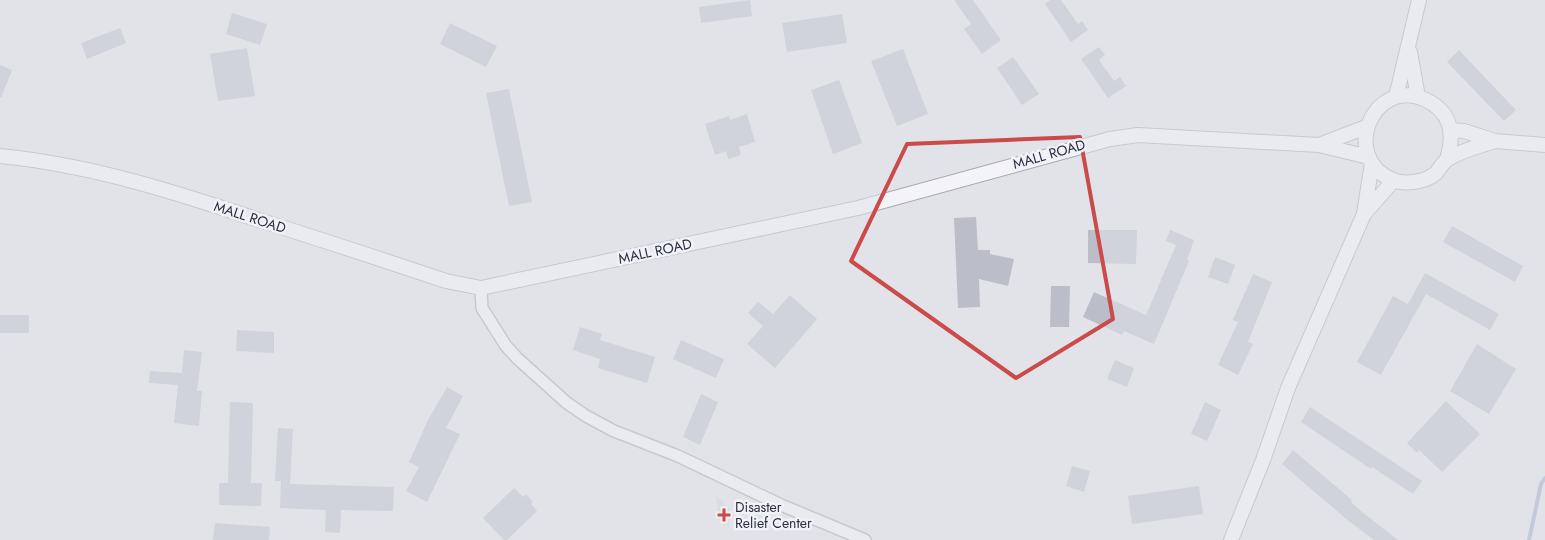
<svg xmlns="http://www.w3.org/2000/svg" width="1545" height="540" font-family="Jost,sans-serif">
<style>
.built{fill:#cfd2db}
.lines{fill:none;stroke-linecap:round;stroke-linejoin:round}
.stream{stroke:#9dabc8;stroke-width:4}
.building{fill:#bbbec9}
.minor-casing{stroke:#a6a9b3;stroke-width:14}
.tertiary-casing{stroke:#a6a9b3;stroke-width:16}
.minor{stroke:#f4f4f8;stroke-width:11}
.tertiary{stroke:#f4f4f8;stroke-width:14}
.marked{fill:none;stroke:#ca4b4a;stroke-width:4;stroke-linejoin:round}
.poi-dot{fill:#ca4b4a;stroke:#f1f2f7;stroke-width:2}
.labels{text-anchor:middle;dominant-baseline:central;stroke-width:5;stroke-linejoin:round;paint-order:stroke}
.street-label{font-size:14px;fill:#2a2e41;stroke:#f1f2f7}
.poi-label{font-size:14px;fill:#2a2e41;stroke:#f1f2f7;text-anchor:start}
</style>
<rect width="100%" height="100%" fill="#e1e3e9"/>
<path class="built" d="M 716,495 L 729,509 L 729,527 L 719,520 Z"/>
<g class="lines">
<path class="stream" d="M 1529,540 L 1541,484 L 1545,478"/>
</g>
<path class="building" d="M 750,0 L 752,16 L 701,23 L 699,7 Z
M 954,0 L 973,0 L 1001,40 L 982,54 L 964,29 L 971,24 Z
M 1050,0 L 1061,0 L 1078,24 L 1082,21 L 1088,30 L 1071,42 L 1045,4 Z
M 232,13 L 267,24 L 260,45 L 226,34 Z
M 842,14 L 847,43 L 787,52 L 782,23 Z
M 450,23 L 497,46 L 486,67 L 440,44 Z
M 120,28 L 126,43 L 87,59 L 81,43 Z
M 1099,47 L 1105,55 L 1099,60 L 1114,81 L 1120,77 L 1126,86 L 1108,98 L 1081,59 Z
M 247,48 L 255,96 L 218,101 L 210,54 Z
M 903,49 L 928,114 L 897,126 L 871,61 Z
M 1459,50 L 1516,110 L 1504,121 L 1447,62 Z
M 1013,57 L 1039,94 L 1022,105 L 997,68 Z
M 0,65 L 12,70 L 1,98 L 0,97 Z
M 839,80 L 862,143 L 833,154 L 811,90 Z
M 509,89 L 532,202 L 509,206 L 486,93 Z
M 747,114 L 755,142 L 739,147 L 741,155 L 728,159 L 726,151 L 715,155 L 705,124 L 729,116 L 730,120 Z
M 976,217 L 978,250 L 990,250 L 990,254 L 1014,259 L 1008,286 L 979,279 L 980,307 L 958,308 L 954,218 Z
M 1452,226 L 1523,266 L 1515,282 L 1443,242 Z
M 1088,230 L 1137,230 L 1136,264 L 1088,263 Z
M 1170,230 L 1194,240 L 1187,260 L 1189,261 L 1154,344 L 1124,331 L 1122,335 L 1083,317 L 1094,292 L 1146,315 L 1176,245 L 1166,241 Z
M 1215,257 L 1235,265 L 1228,284 L 1208,277 Z
M 1425,273 L 1499,314 L 1490,330 L 1426,294 L 1381,375 L 1357,362 L 1393,296 L 1408,304 Z
M 1253,274 L 1272,282 L 1248,342 L 1253,344 L 1238,375 L 1218,365 L 1238,322 L 1233,320 Z
M 1051,286 L 1070,286 L 1069,327 L 1050,327 Z
M 790,295 L 817,319 L 775,368 L 747,344 L 763,326 L 748,313 L 758,302 L 773,314 Z
M 0,315 L 29,315 L 29,333 L 0,333 Z
M 580,327 L 602,334 L 600,340 L 655,357 L 647,383 L 598,368 L 600,359 L 573,350 Z
M 237,330 L 274,332 L 274,353 L 236,351 Z
M 681,340 L 724,359 L 716,378 L 673,359 Z
M 1477,344 L 1516,369 L 1489,414 L 1450,391 Z
M 184,350 L 202,352 L 197,391 L 202,391 L 199,426 L 174,423 L 178,385 L 149,383 L 150,371 L 182,373 Z
M 1115,360 L 1134,368 L 1127,387 L 1107,379 Z
M 447,387 L 463,396 L 446,428 L 460,434 L 427,502 L 406,491 L 419,467 L 409,462 L 428,420 Z
M 701,394 L 718,402 L 700,445 L 683,437 Z
M 1446,401 L 1480,434 L 1442,472 L 1419,450 L 1417,453 L 1407,443 Z
M 230,402 L 253,403 L 251,483 L 262,483 L 261,506 L 219,505 L 219,483 L 228,483 Z
M 1205,402 L 1221,410 L 1207,441 L 1191,434 Z
M 1310,407 L 1422,481 L 1413,494 L 1372,467 L 1371,469 L 1301,422 Z
M 278,428 L 293,429 L 290,484 L 394,487 L 393,511 L 341,510 L 340,533 L 325,532 L 326,510 L 280,508 L 281,481 L 275,481 Z
M 1293,450 L 1352,500 L 1351,502 L 1362,512 L 1398,540 L 1374,540 L 1345,518 L 1282,464 Z
M 1072,466 L 1090,471 L 1084,492 L 1066,486 Z
M 1199,486 L 1203,514 L 1132,524 L 1128,496 Z
M 514,488 L 523,497 L 526,494 L 533,502 L 531,504 L 537,511 L 507,540 L 504,540 L 483,518 Z
M 215,523 L 270,527 L 269,540 L 213,540 Z"/>
<g class="lines">
<g class="minor-casing">
<path id="minor" d="M 481,288 L 482,308 L 506,346 L 518,359 L 567,403 L 586,416 L 614,431 L 678,456 L 781,505 L 865,540"/>
</g>
<g class="tertiary-casing">
<path id="tertiary" d="M 1410,52 L 1418,97
M 1396,97 L 1419,0
M 1451,130 L 1464,131 L 1495,141 L 1545,145
M 1319,145 L 1366,127
M 0,156 C 92,165 178,193 265,222 C 326,241 386,261 446,281 L 481,288 L 858,208 L 1110,139 L 1138,135 L 1319,145 L 1369,157
M 1447,159 C 1455,133 1451,111 1424,99 C 1373,77 1339,158 1393,180 C 1405,185 1426,182 1436,173 C 1440,168 1443,162 1448,159 C 1462,150 1480,146 1495,141
M 1364,214 L 1394,180
M 1231,540 L 1263,460 L 1288,388 L 1364,214 L 1372,163"/>
</g>
<use href="#minor" class="minor"/>
<use href="#tertiary" class="tertiary"/>
</g>
<path d="M0 0H1545V540H0ZM 1080,137 L 1113,319 L 1016,378 L 851,261 L 907,144 Z" fill="#e1e3e9" fill-opacity=".55" fill-rule="evenodd"/>
<path class="marked" d="M 1080,137 L 1113,319 L 1016,378 L 851,261 L 907,144 Z"/>
<path class="poi-dot" d="M721.5 507.5h5v5h5v5h-5v5h-5v-5h-5v-5h5z"/>
<g class="labels">
<g class="street-label">
<text transform="translate(1049 154) rotate(-16)">MALL ROAD</text>
<text transform="translate(250 217) rotate(18)">MALL ROAD</text>
<text transform="translate(655 251) rotate(-12)">MALL ROAD</text>
</g>
<g class="poi-label">
<text x="735" y="507">Disaster<tspan x="735" dy="16">Relief Center</tspan></text>
</g>
</g>
</svg>
